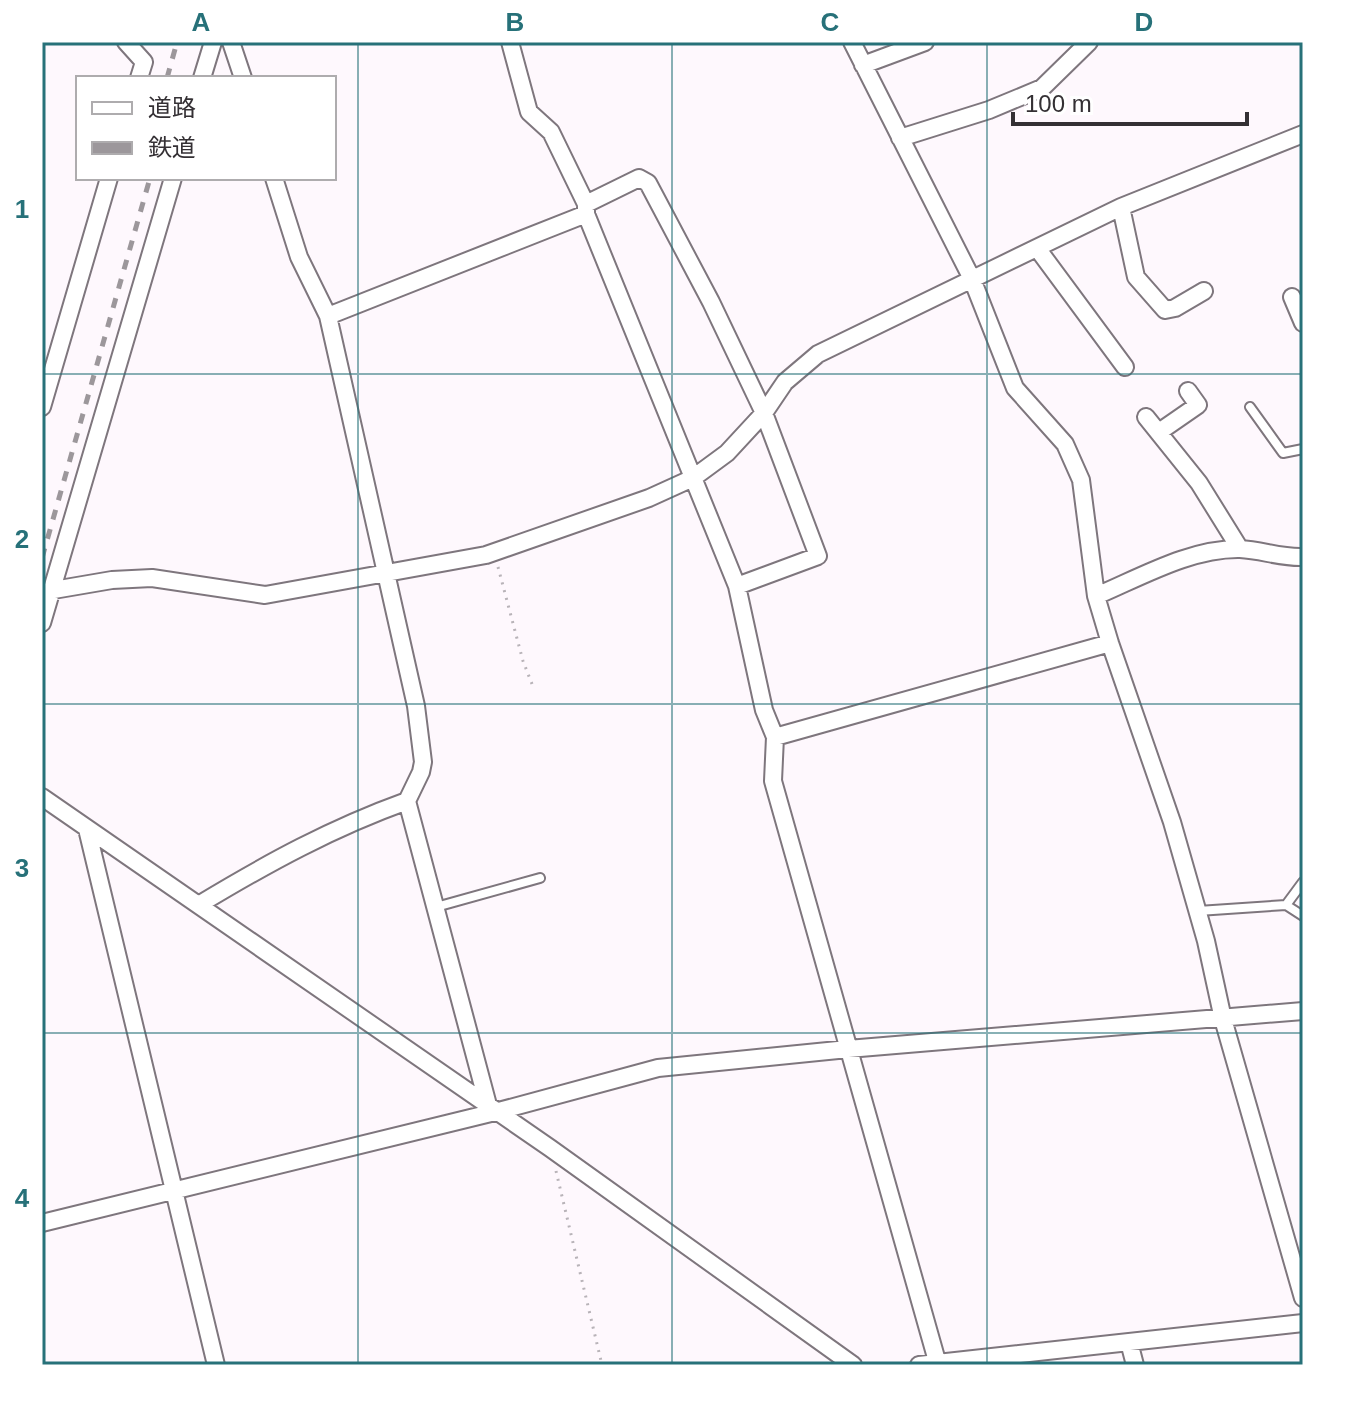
<svg xmlns="http://www.w3.org/2000/svg" width="1345" height="1407" font-family="Arial,'Noto Sans JP',sans-serif">
<style>
.lines{fill:none;stroke-linecap:round;stroke-linejoin:round}
.service-casing{stroke:#7e767d;stroke-width:12}
.minor-casing{stroke:#7e767d;stroke-width:20}
.path{stroke:#b8b3b8;stroke-width:3;stroke-dasharray:2 6;stroke-linecap:butt}
.service{stroke:#fff;stroke-width:8}
.minor{stroke:#fff;stroke-width:16}
.rail{stroke:#9c979b;stroke-width:5;stroke-dasharray:10 10;stroke-linecap:butt}
.grid{fill:none;stroke:#277179;stroke-width:2;stroke-opacity:0.55}
.neatline{fill:none;stroke:#277179;stroke-width:3}
.grid-label{font-size:26px;text-anchor:middle;font-weight:bold;fill:#277179}
</style>
<rect width="100%" height="100%" fill="#fef8fd"/>
<g class="lines">
<g class="service-casing">
<path id="service" d="M 1250,407 L 1283,453 L 1303,449
M 1286,905 L 1303,916
M 436,907 L 540,878
M 1198,911 L 1286,905 L 1303,882"/>
</g>
<g class="minor-casing">
<path id="minor" d="M 126,42 L 144,62 L 139,78
M 231,42 L 243,78
M 510,42 L 529,112 L 551,132 L 586,204 L 586,214 L 737,586 L 764,710 L 775,737 L 773,781 L 937,1361
M 852,42 L 972,279 L 1015,388 L 1065,444 L 1081,480 L 1096,596 L 1110,643 L 1172,822 L 1206,941 L 1223,1019 L 1303,1298
M 863,65 L 925,42
M 202,78 L 213,42
M 900,138 L 989,110 L 1042,88 L 1089,42
M 586,204 L 639,178 L 648,183 L 711,302 L 764,413 L 818,556 L 737,586
M 1121,207 L 1136,277 L 1165,310 L 1175,308 L 1204,291
M 1037,248 L 1125,367
M 1292,297 L 1303,323
M 328,316 L 586,214
M 42,407 L 109,178
M 1146,417 L 1199,483 L 1240,549
M 1159,432 L 1198,405 L 1188,391
M 42,592 L 112,580 L 152,578 L 265,595 L 486,555 L 649,498 L 693,478 L 727,453 L 764,413 L 785,382 L 818,354 L 1121,207 L 1303,134
M 1096,596 C 1141,577 1191,548 1240,549 C 1262,550 1281,558 1303,557
M 42,623 L 173,178
M 775,737 L 1110,643
M 42,797 L 550,1148 L 853,1365
M 407,801 L 488,1105
M 87,829 L 216,1365
M 200,904 C 268,863 332,828 407,801 L 421,772 L 423,762 L 416,706 L 328,316 L 299,257 L 274,178
M 42,1223 L 495,1112 L 658,1068 L 848,1049 L 1303,1011
M 1129,1342 L 1135,1365
M 919,1365 L 1303,1323"/>
</g>
<path class="path" d="M 498,567 L 523,661 L 532,684
M 556,1171 L 602,1365"/>
<use href="#service" class="service"/>
<use href="#minor" class="minor"/>
<path class="rail" d="M 167,78 L 177,42
M 42,558 L 150,178"/>
</g>
<path class="grid" d="M 358,42 L 358,1365M 672,42 L 672,1365M 987,42 L 987,1365M 42,374 L 1303,374M 42,704 L 1303,704M 42,1033 L 1303,1033"/>
<rect width="1345" height="1407" fill="none" stroke="#ffffff" stroke-width="88"/>
<rect x="76" y="76" width="260" height="104" fill="#ffffff" stroke="#aeacae" stroke-width="2"/>
<rect x="92" y="102" width="40" height="12" fill="#ffffff" stroke="#aeacae" stroke-width="2"/>
<text x="148" y="116" font-size="24" fill="#343034">道路</text>
<rect x="92" y="142" width="40" height="12" fill="#9c979b" stroke="#aeacae" stroke-width="2"/>
<text x="148" y="156" font-size="24" fill="#343034">鉄道</text>
<path d="M1013 112v12h234v-12" fill="none" stroke="#343034" stroke-width="4"/>
<text x="1025" y="112" font-size="24" fill="#343034" stroke="#ffffff" stroke-width="6" paint-order="stroke">100 m</text>
<rect x="44" y="44" width="1257" height="1319" class="neatline"/>
<g class="grid-label">
<text x="201" y="31">A</text>
<text x="515" y="31">B</text>
<text x="830" y="31">C</text>
<text x="1144" y="31">D</text>
<text x="22" y="218">1</text>
<text x="22" y="548">2</text>
<text x="22" y="877">3</text>
<text x="22" y="1207">4</text>
</g>
</svg>
